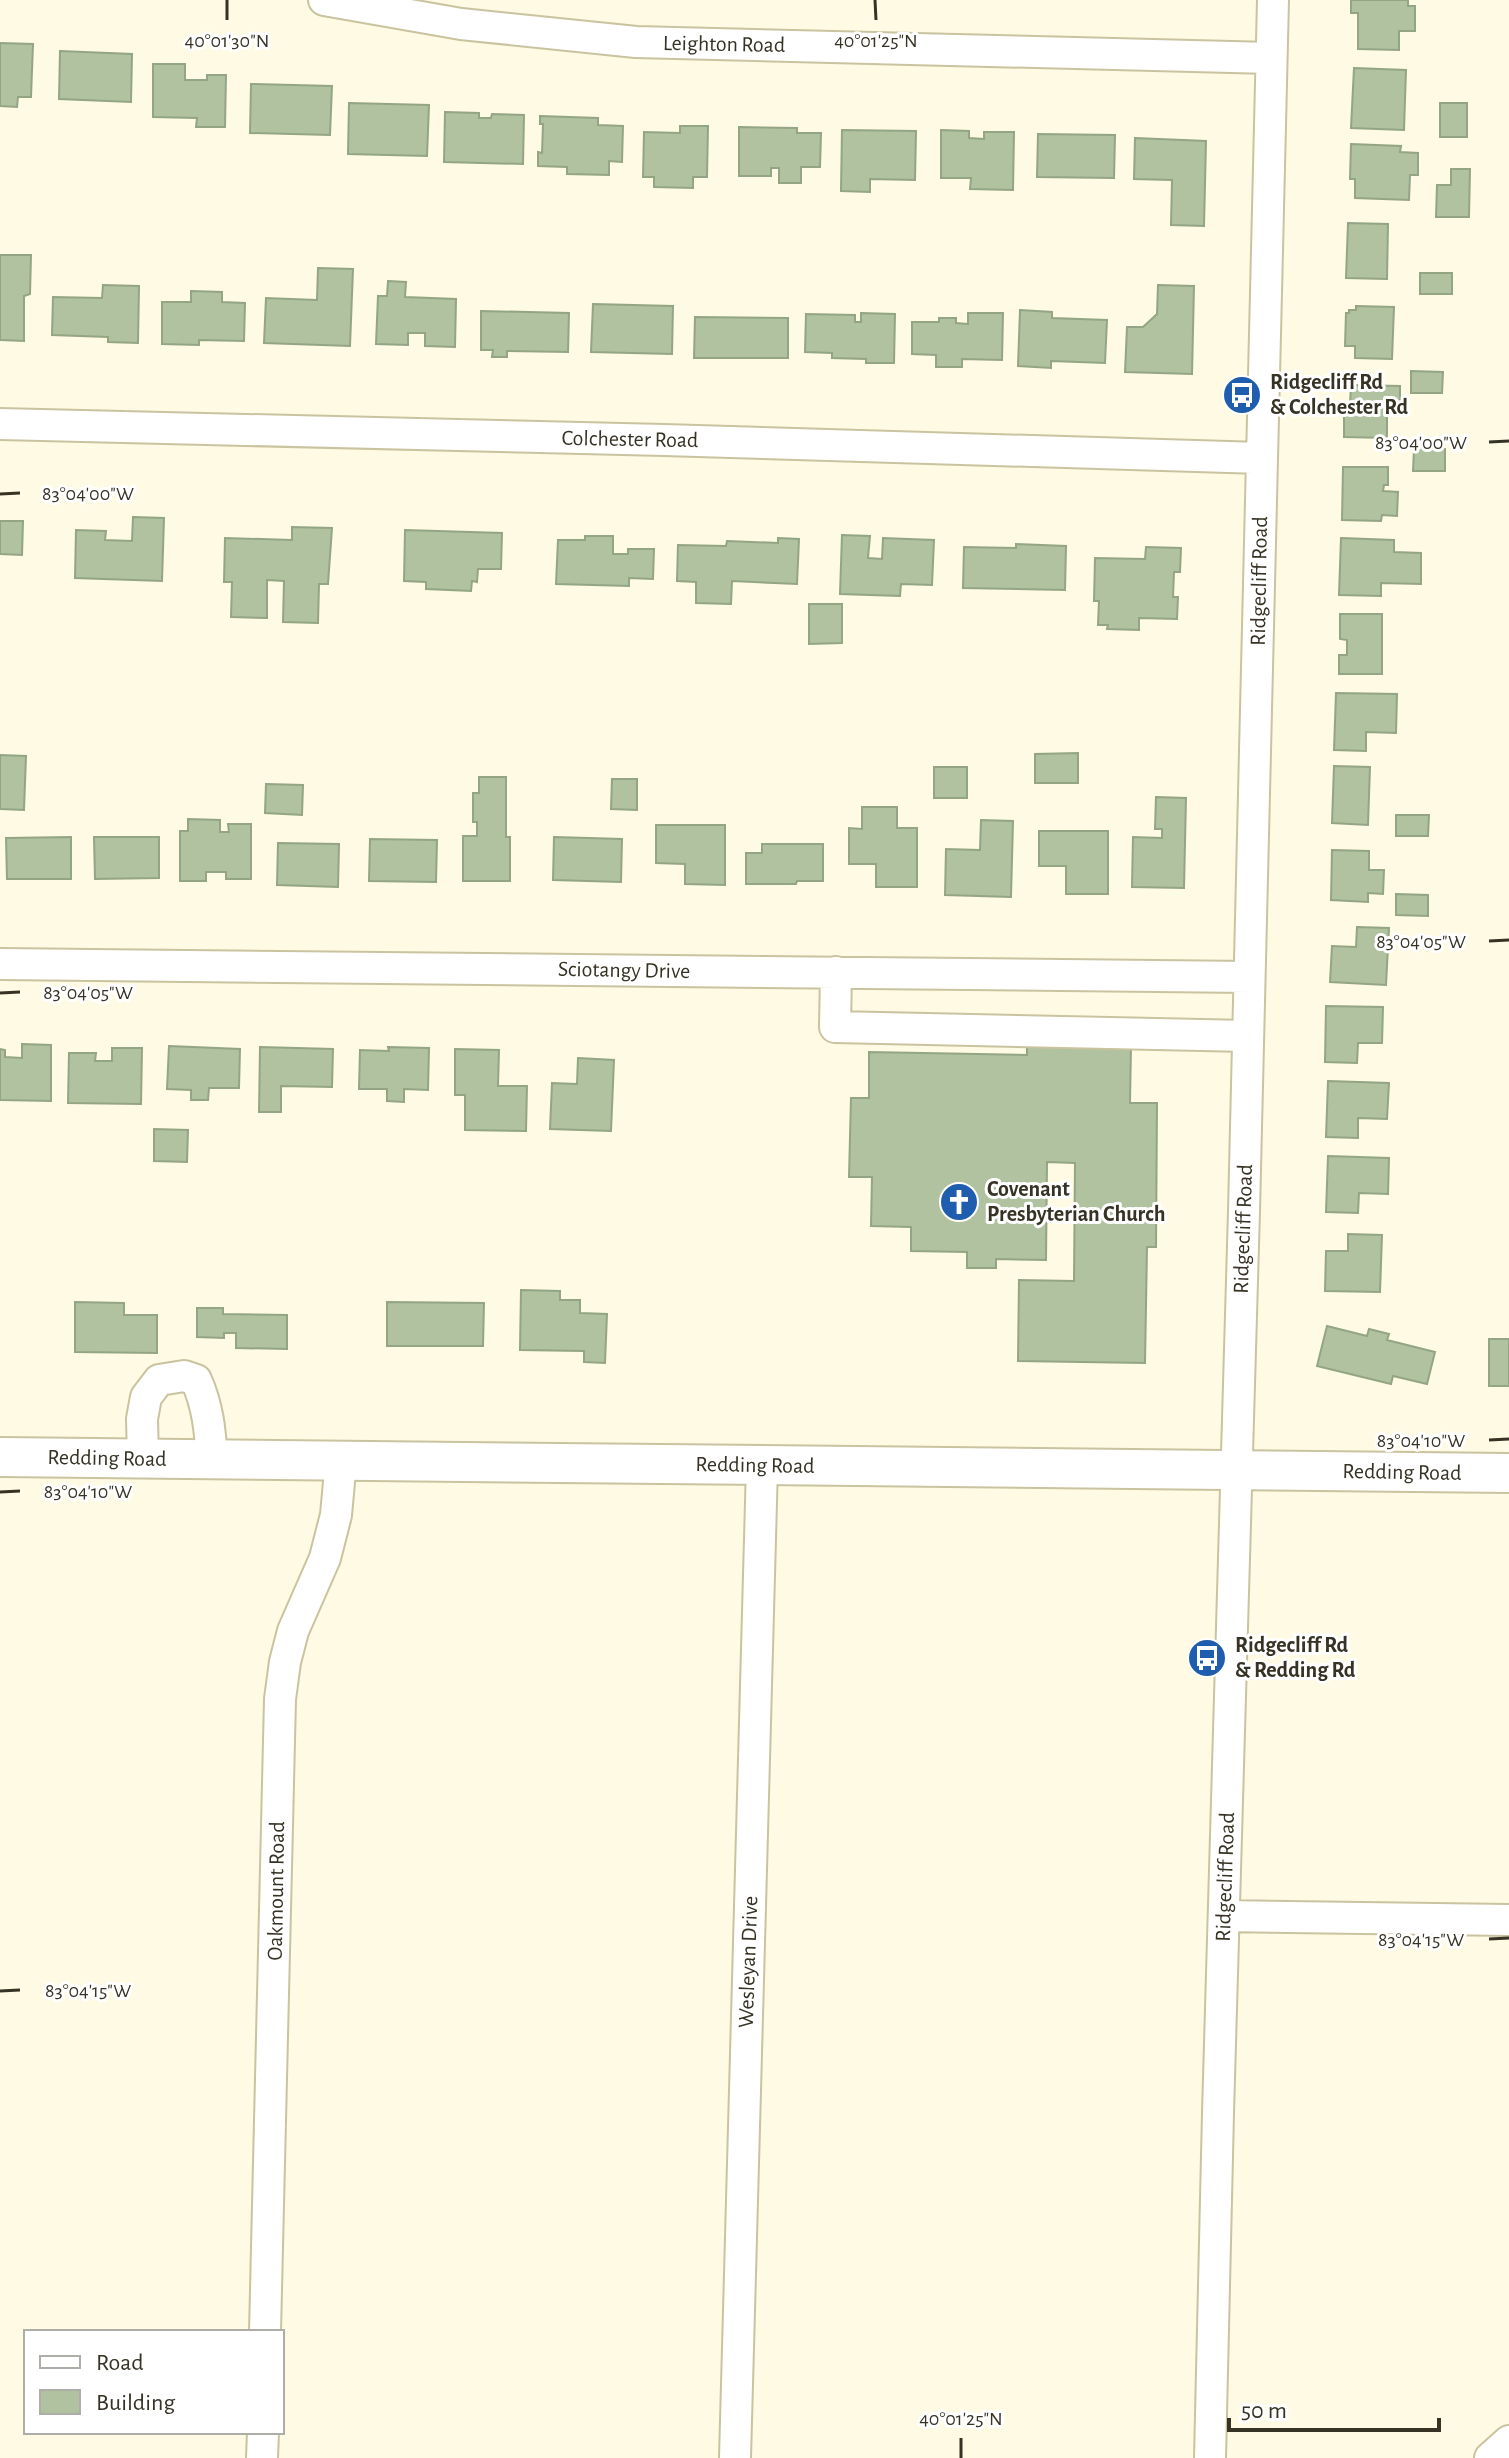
<svg xmlns="http://www.w3.org/2000/svg" width="1509" height="2458" font-family="'Alegreya Sans',sans-serif">
<style>
.building{fill:#b0c2a0;stroke:#94a584;stroke-width:2}
.lines{fill:none;stroke-linecap:round;stroke-linejoin:round}
.minor-casing{stroke:#cac39f;stroke-width:34}
.major-casing{stroke:#cac39f;stroke-width:42}
.minor{stroke:#fff;stroke-width:30}
.major{stroke:#fff;stroke-width:38}
.ticks{fill:none;stroke:#363325;stroke-width:3}
.labels{text-anchor:middle;dominant-baseline:central;stroke-width:6;stroke-linejoin:round;paint-order:stroke}
.street-label{font-size:22px;fill:#363325;stroke:#fff}
.poi-label{font-size:22px;font-weight:bold;fill:#363325;stroke:#fff;text-anchor:start}
.ticks-label{font-size:20px;text-anchor:middle;fill:#363325;stroke:#fff;stroke-width:6;stroke-linejoin:round;paint-order:stroke}
</style>
<rect width="100%" height="100%" fill="#fefae3"/>
<path class="building" d="M 1351,0 L 1408,0 L 1408,6 L 1415,6 L 1415,31 L 1399,31 L 1399,50 L 1358,49 L 1358,13 L 1351,13 Z
M 0,43 L 33,44 L 31,97 L 18,97 L 17,107 L 0,106 Z
M 60,51 L 132,54 L 131,102 L 59,99 Z
M 153,64 L 185,64 L 185,80 L 207,80 L 207,75 L 226,75 L 225,127 L 196,127 L 197,118 L 153,117 Z
M 1354,68 L 1406,70 L 1404,130 L 1351,128 Z
M 251,84 L 332,86 L 330,135 L 250,133 Z
M 349,103 L 429,105 L 427,156 L 348,154 Z
M 1440,103 L 1467,103 L 1467,137 L 1440,137 Z
M 445,112 L 479,113 L 479,118 L 491,118 L 492,114 L 524,115 L 523,164 L 444,162 Z
M 540,116 L 598,118 L 598,125 L 623,126 L 622,162 L 609,161 L 609,175 L 567,174 L 567,167 L 538,166 L 538,152 L 542,153 L 543,124 L 540,124 Z
M 680,126 L 708,126 L 707,177 L 693,177 L 693,188 L 654,187 L 654,177 L 643,177 L 644,132 L 680,133 Z
M 739,127 L 797,128 L 797,133 L 821,133 L 820,167 L 801,167 L 801,183 L 779,183 L 779,168 L 771,168 L 771,176 L 739,176 Z
M 842,130 L 916,131 L 915,180 L 870,179 L 870,192 L 841,191 Z
M 941,130 L 969,131 L 969,138 L 984,139 L 984,132 L 1014,132 L 1013,190 L 970,189 L 971,178 L 941,178 Z
M 1038,134 L 1115,135 L 1114,178 L 1037,177 Z
M 1135,138 L 1206,141 L 1204,226 L 1171,225 L 1172,180 L 1134,179 Z
M 1351,144 L 1401,146 L 1400,152 L 1418,153 L 1418,175 L 1410,175 L 1409,200 L 1355,198 L 1355,179 L 1350,179 Z
M 1451,169 L 1470,169 L 1469,217 L 1436,217 L 1437,185 L 1451,185 Z
M 1348,223 L 1388,224 L 1387,279 L 1346,278 Z
M 0,255 L 31,255 L 30,294 L 24,296 L 24,341 L 0,340 Z
M 318,268 L 353,269 L 350,346 L 264,343 L 266,298 L 317,300 Z
M 1420,273 L 1452,273 L 1452,294 L 1420,294 Z
M 388,281 L 406,282 L 405,297 L 456,299 L 455,347 L 425,346 L 425,333 L 408,333 L 408,345 L 376,344 L 378,296 L 387,296 Z
M 103,285 L 139,286 L 138,343 L 108,342 L 108,337 L 52,335 L 53,297 L 102,298 Z
M 1158,285 L 1194,286 L 1192,374 L 1125,372 L 1127,327 L 1143,327 L 1157,314 Z
M 191,291 L 222,292 L 222,302 L 245,303 L 244,341 L 199,340 L 199,345 L 162,344 L 162,302 L 191,302 Z
M 593,304 L 673,306 L 672,354 L 591,352 Z
M 1356,306 L 1394,307 L 1392,359 L 1355,358 L 1355,346 L 1345,346 L 1346,313 L 1349,313 L 1349,310 L 1356,310 Z
M 1020,310 L 1052,312 L 1052,318 L 1107,320 L 1105,363 L 1051,361 L 1051,368 L 1018,366 Z
M 481,311 L 569,313 L 568,352 L 507,351 L 507,357 L 492,357 L 493,350 L 481,350 Z
M 861,313 L 895,314 L 894,363 L 866,363 L 866,359 L 832,358 L 832,353 L 805,352 L 806,314 L 855,315 L 855,322 L 861,322 Z
M 968,313 L 1003,313 L 1002,360 L 962,359 L 962,367 L 936,367 L 936,355 L 912,354 L 912,322 L 939,322 L 939,318 L 956,318 L 956,323 L 968,324 Z
M 695,317 L 788,318 L 788,358 L 694,358 Z
M 1411,371 L 1443,372 L 1442,393 L 1411,393 Z
M 1351,385 L 1400,386 L 1400,405 L 1387,405 L 1387,438 L 1344,437 L 1344,404 L 1350,404 Z
M 1414,449 L 1445,449 L 1445,471 L 1413,471 Z
M 1343,467 L 1388,467 L 1388,485 L 1384,485 L 1383,491 L 1398,492 L 1397,516 L 1382,515 L 1381,521 L 1342,520 Z
M 133,517 L 164,518 L 162,581 L 75,578 L 76,530 L 106,531 L 105,540 L 132,541 Z
M 0,521 L 23,521 L 22,555 L 0,554 Z
M 292,527 L 332,528 L 328,584 L 319,584 L 318,623 L 283,622 L 284,581 L 267,580 L 267,618 L 231,617 L 232,582 L 224,582 L 225,538 L 292,540 Z
M 405,530 L 502,533 L 501,569 L 478,569 L 477,582 L 472,581 L 471,591 L 426,589 L 426,582 L 404,581 Z
M 842,535 L 870,536 L 868,558 L 882,559 L 883,538 L 934,540 L 932,585 L 901,584 L 900,596 L 840,594 Z
M 585,536 L 613,536 L 613,554 L 628,554 L 628,549 L 654,549 L 653,579 L 629,578 L 629,586 L 556,584 L 558,540 L 585,540 Z
M 778,538 L 799,539 L 797,584 L 732,581 L 731,604 L 696,603 L 696,582 L 677,581 L 678,545 L 726,546 L 727,541 L 778,543 Z
M 1341,538 L 1394,540 L 1394,552 L 1421,553 L 1421,584 L 1381,583 L 1381,596 L 1339,595 Z
M 1016,544 L 1066,546 L 1065,590 L 963,588 L 964,547 L 1016,548 Z
M 1146,547 L 1181,548 L 1180,572 L 1174,572 L 1173,597 L 1178,597 L 1177,619 L 1139,618 L 1139,630 L 1107,629 L 1108,625 L 1098,625 L 1099,601 L 1094,601 L 1095,558 L 1145,559 Z
M 809,604 L 842,604 L 842,643 L 809,644 Z
M 1340,614 L 1382,614 L 1382,674 L 1339,674 L 1339,655 L 1347,655 L 1347,640 L 1340,639 Z
M 1336,693 L 1397,694 L 1396,733 L 1366,732 L 1366,751 L 1334,750 Z
M 1078,753 L 1078,783 L 1035,783 L 1035,754 Z
M 0,755 L 26,756 L 24,810 L 0,809 Z
M 1334,766 L 1370,767 L 1368,825 L 1332,823 Z
M 934,767 L 967,767 L 967,798 L 934,798 Z
M 479,777 L 506,777 L 506,837 L 510,837 L 510,881 L 463,881 L 463,836 L 477,836 L 477,822 L 473,822 L 473,793 L 479,793 Z
M 612,779 L 637,779 L 637,810 L 611,809 Z
M 266,784 L 303,785 L 302,815 L 265,813 Z
M 1156,797 L 1186,798 L 1184,888 L 1132,887 L 1133,837 L 1162,838 L 1162,829 L 1155,829 Z
M 862,807 L 897,807 L 897,828 L 917,828 L 917,887 L 876,887 L 876,864 L 849,864 L 849,828 L 862,829 Z
M 1396,815 L 1429,815 L 1428,836 L 1396,836 Z
M 188,819 L 220,820 L 220,832 L 229,832 L 228,824 L 251,824 L 251,879 L 226,879 L 226,872 L 206,872 L 206,881 L 180,881 L 180,831 L 188,831 Z
M 981,820 L 1013,821 L 1011,897 L 945,895 L 946,849 L 980,850 Z
M 656,825 L 725,825 L 725,885 L 685,884 L 685,864 L 656,863 Z
M 1039,831 L 1108,831 L 1108,894 L 1066,894 L 1066,866 L 1039,866 Z
M 71,837 L 71,879 L 7,879 L 6,838 Z
M 94,837 L 159,837 L 159,878 L 95,879 Z
M 554,837 L 622,839 L 621,882 L 553,880 Z
M 370,839 L 437,840 L 436,882 L 369,881 Z
M 278,843 L 339,844 L 338,887 L 277,885 Z
M 762,844 L 823,844 L 823,881 L 797,881 L 796,884 L 746,884 L 746,853 L 762,853 Z
M 1332,850 L 1369,851 L 1369,870 L 1384,870 L 1383,894 L 1368,893 L 1368,902 L 1331,900 Z
M 1396,894 L 1428,895 L 1428,916 L 1396,915 Z
M 1357,927 L 1389,928 L 1386,985 L 1330,982 L 1332,946 L 1356,947 Z
M 1326,1006 L 1383,1007 L 1382,1043 L 1358,1043 L 1357,1063 L 1325,1062 Z
M 22,1044 L 51,1045 L 51,1101 L 0,1100 L 0,1049 L 5,1050 L 5,1057 L 22,1058 Z
M 1027,1045 L 1131,1046 L 1130,1103 L 1157,1103 L 1156,1247 L 1147,1247 L 1145,1363 L 1018,1361 L 1019,1280 L 1074,1281 L 1075,1163 L 1047,1162 L 1046,1260 L 996,1259 L 996,1268 L 967,1268 L 967,1252 L 911,1251 L 911,1227 L 871,1226 L 872,1177 L 849,1177 L 851,1098 L 869,1098 L 869,1052 L 1027,1055 Z
M 169,1046 L 240,1049 L 239,1088 L 209,1088 L 208,1100 L 191,1100 L 191,1090 L 167,1089 Z
M 260,1047 L 333,1049 L 332,1087 L 281,1086 L 281,1112 L 259,1112 Z
M 388,1047 L 429,1048 L 428,1090 L 404,1089 L 404,1102 L 387,1101 L 387,1089 L 359,1089 L 360,1050 L 389,1051 Z
M 112,1048 L 142,1048 L 141,1104 L 68,1103 L 69,1053 L 96,1053 L 95,1061 L 112,1061 Z
M 455,1049 L 499,1050 L 498,1086 L 527,1086 L 526,1131 L 465,1130 L 465,1095 L 455,1095 Z
M 578,1058 L 614,1060 L 611,1131 L 550,1129 L 552,1083 L 577,1084 Z
M 1328,1081 L 1389,1083 L 1387,1119 L 1358,1118 L 1358,1138 L 1326,1137 Z
M 154,1129 L 188,1130 L 187,1162 L 154,1161 Z
M 1328,1156 L 1389,1158 L 1388,1194 L 1359,1193 L 1358,1213 L 1326,1212 Z
M 1348,1234 L 1382,1235 L 1380,1292 L 1325,1291 L 1326,1251 L 1348,1251 Z
M 521,1290 L 560,1291 L 560,1300 L 580,1300 L 580,1313 L 607,1314 L 605,1363 L 584,1362 L 584,1351 L 520,1350 Z
M 75,1302 L 124,1303 L 124,1315 L 157,1315 L 157,1353 L 75,1352 Z
M 387,1302 L 484,1303 L 483,1346 L 387,1346 Z
M 197,1308 L 223,1308 L 223,1314 L 287,1315 L 287,1349 L 236,1348 L 236,1333 L 224,1333 L 224,1338 L 197,1337 Z
M 1327,1326 L 1367,1336 L 1369,1329 L 1389,1334 L 1387,1340 L 1435,1352 L 1427,1384 L 1393,1376 L 1391,1384 L 1317,1366 Z
M 1489,1339 L 1509,1339 L 1509,1386 L 1489,1386 Z"/>
<g class="lines">
<g class="minor-casing">
<path id="minor" d="M 324,0 L 461,24 L 636,42 L 1271,58
M 0,424 L 664,440 L 1261,458
M 0,964 L 1249,977
M 836,972 L 835,1027 L 1248,1036
M 143,1459 L 142,1419 L 146,1397 L 159,1380 L 184,1376 L 196,1380 C 208,1406 210,1431 212,1459
M 1224,1916 L 1509,1920
M 265,2332 L 280,1699 L 285,1662 L 293,1631 L 325,1558 L 336,1515 L 341,1460
M 262,2458 L 263,2432
M 735,2458 L 762,1465
M 1210,2458 L 1218,2113 L 1244,1211 L 1273,0
M 1490,2458 L 1509,2441"/>
</g>
<g class="major-casing">
<path id="major" d="M 0,1457 L 1509,1473"/>
</g>
<use href="#minor" class="minor"/>
<use href="#major" class="major"/>
</g>
<path class="ticks" d="M 227,0 L 227,20M 875,0 L 876,20M 1489,442 L 1509,441M 0,494 L 20,493M 1489,941 L 1509,940M 0,993 L 20,992M 1489,1440 L 1509,1439M 0,1492 L 20,1491M 1489,1939 L 1509,1938M 0,1991 L 20,1990M 961,2438 L 961,2458"/>
<defs>
<g id="bus-disc" transform="scale(2)"><circle r="9.5" fill="#1f5dae" stroke="#fff"/><path d="M-5-6H5V4H4V6H2V4H-2V6H-4V4H-5ZM-3.5-4V0h7V-4ZM-3.5 1.2v1.5H-2V1.2ZM2 1.2v1.5H3.5V1.2Z" fill="#fff"/></g>
<g id="church-disc" transform="scale(2)"><circle r="9.5" fill="#1f5dae" stroke="#fff"/><path d="M-1.2-6h2.4v3.5h3.3v2.4h-3.3V6h-2.4V-.1h-3.3v-2.4h3.3Z" fill="#fff"/></g>
</defs>
<g fill-rule="evenodd">
<use href="#bus-disc" x="1242" y="395"/>
<use href="#church-disc" x="959" y="1202"/>
<use href="#bus-disc" x="1207" y="1658"/>
</g>
<g class="labels">
<g class="street-label">
<text transform="translate(724 44) rotate(1)">Leighton Road</text>
<text transform="translate(630 439) rotate(1)">Colchester Road</text>
<text transform="translate(1259 581) rotate(-89)">Ridgecliff Road</text>
<text transform="translate(624 970) rotate(1)">Sciotangy Drive</text>
<text transform="translate(1243 1229) rotate(-88)">Ridgecliff Road</text>
<text transform="translate(107 1458) rotate(1)">Redding Road</text>
<text transform="translate(755 1465) rotate(1)">Redding Road</text>
<text transform="translate(1402 1472) rotate(1)">Redding Road</text>
<text transform="translate(1225 1877) rotate(-88)">Ridgecliff Road</text>
<text transform="translate(276 1891) rotate(-89)">Oakmount Road</text>
<text transform="translate(748 1962) rotate(-88)">Wesleyan Drive</text>
</g>
<g class="poi-label">
<text x="1270" y="382">Ridgecliff Rd<tspan x="1270" dy="25">&amp; Colchester Rd</tspan></text>
<text x="987" y="1189">Covenant<tspan x="987" dy="25">Presbyterian Church</tspan></text>
<text x="1235" y="1645">Ridgecliff Rd<tspan x="1235" dy="25">&amp; Redding Rd</tspan></text>
</g>
</g>
<g class="ticks-label">
<text x="227" y="47">40°01'30"N</text>
<text x="876" y="47">40°01'25"N</text>
<text x="1421" y="449">83°04'00"W</text>
<text x="88" y="500">83°04'00"W</text>
<text x="1421" y="948">83°04'05"W</text>
<text x="88" y="999">83°04'05"W</text>
<text x="1421" y="1447">83°04'10"W</text>
<text x="88" y="1498">83°04'10"W</text>
<text x="1421" y="1946">83°04'15"W</text>
<text x="88" y="1997">83°04'15"W</text>
<text x="961" y="2425">40°01'25"N</text>
</g>
<rect x="24" y="2330" width="260" height="104" fill="#ffffff" stroke="#afada8" stroke-width="2"/>
<rect x="40" y="2356" width="40" height="12" fill="#ffffff" stroke="#afada8" stroke-width="2"/>
<text x="96" y="2370" font-size="24" fill="#363325">Road</text>
<rect x="40" y="2390" width="40" height="24" fill="#b0c2a0" stroke="#afada8" stroke-width="2"/>
<text x="96" y="2410" font-size="24" fill="#363325">Building</text>
<path d="M1229 2418v12h210v-12" fill="none" stroke="#363325" stroke-width="4"/>
<text x="1241" y="2418" font-size="24" fill="#363325" stroke="#ffffff" stroke-width="6" paint-order="stroke">50 m</text>
</svg>
